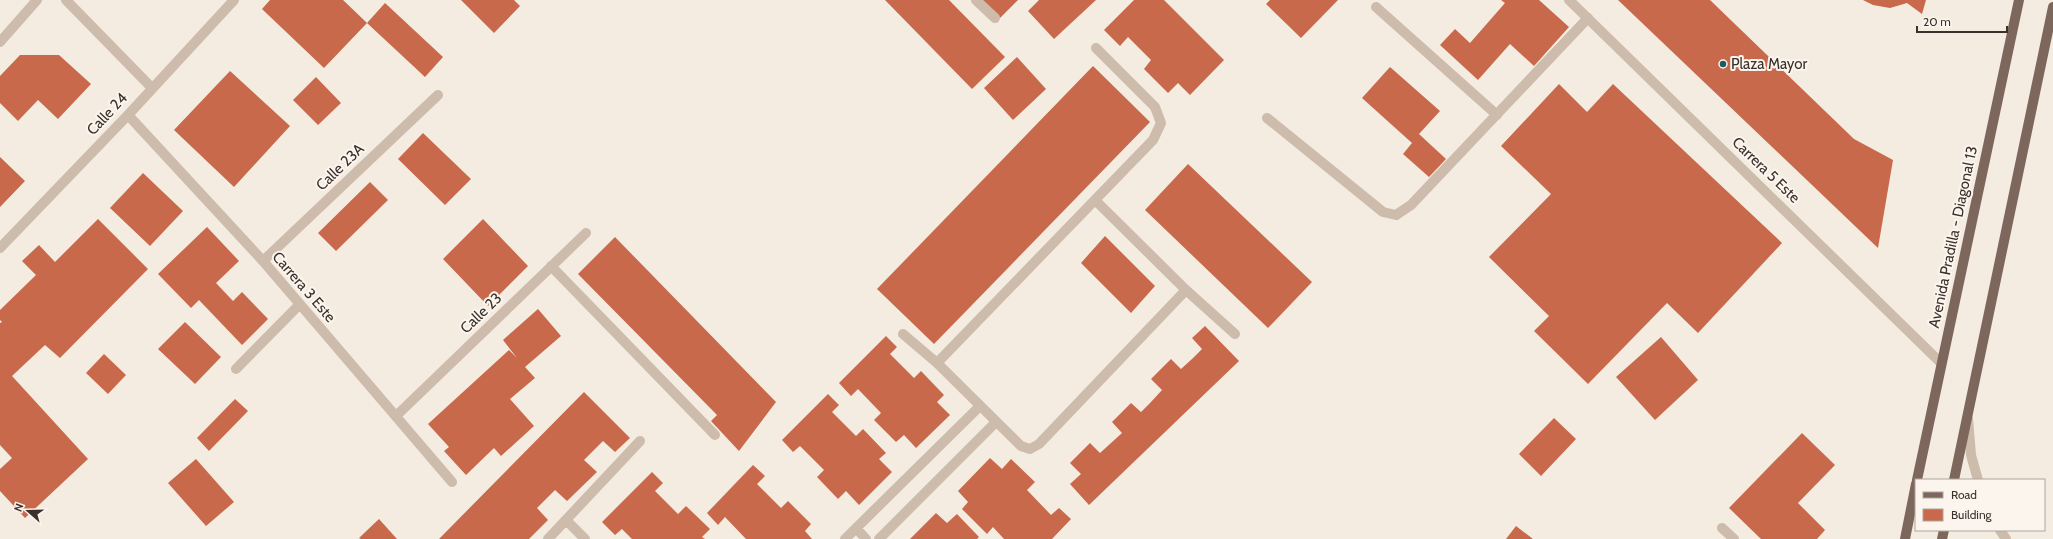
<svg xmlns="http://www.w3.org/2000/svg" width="2053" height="539" font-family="Cabin,sans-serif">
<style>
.building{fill:#c8694b}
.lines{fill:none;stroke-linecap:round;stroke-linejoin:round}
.minor{stroke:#cdbbac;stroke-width:10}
.major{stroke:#7d675c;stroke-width:10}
.poi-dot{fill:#1f5a5e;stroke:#fbf5ee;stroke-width:1.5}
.labels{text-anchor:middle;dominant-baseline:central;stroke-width:4;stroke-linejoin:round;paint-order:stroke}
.poi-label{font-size:15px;fill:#3b302b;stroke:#fbf5ee;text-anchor:start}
.street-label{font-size:15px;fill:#3b302b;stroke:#fbf5ee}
</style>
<rect width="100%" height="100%" fill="#f4ebe1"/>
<path class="building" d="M 270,0 L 343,0 L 367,23 L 385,3 L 443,57 L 425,77 L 367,23 L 324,68 L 262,9 Z
M 461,0 L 514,0 L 520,6 L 494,33 Z
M 885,0 L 949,0 L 1005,57 L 972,89 Z
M 982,0 L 1018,0 L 1000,18 Z
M 1039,0 L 1096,0 L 1054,39 L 1028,11 Z
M 1134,0 L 1164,0 L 1224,60 L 1190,95 L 1178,83 L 1168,93 L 1144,69 L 1151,60 L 1128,37 L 1120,46 L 1104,30 Z
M 1270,0 L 1338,0 L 1301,38 L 1266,4 Z
M 1501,0 L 1539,0 L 1569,27 L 1534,66 L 1510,44 L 1478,80 L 1440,45 L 1455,29 L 1470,43 L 1505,3 Z
M 1618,0 L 1710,0 L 1854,139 L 1893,160 L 1878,248 Z
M 1863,0 L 1926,0 L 1922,14 L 1907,3 L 1890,8 L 1873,5 Z
M 20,55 L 59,55 L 91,84 L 58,119 L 38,100 L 18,121 L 0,103 L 0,76 Z
M 1017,57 L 1046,89 L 1013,120 L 984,88 Z
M 1093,66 L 1150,122 L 934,344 L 877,289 Z
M 1390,67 L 1440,111 L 1419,134 L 1446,159 L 1429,177 L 1403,154 L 1412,143 L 1362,98 Z
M 230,71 L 290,126 L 234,187 L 174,130 Z
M 316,77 L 341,103 L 318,125 L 293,100 Z
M 1559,84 L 1587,112 L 1613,84 L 1782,243 L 1698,333 L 1667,303 L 1588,384 L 1534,331 L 1549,316 L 1489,257 L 1551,194 L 1501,146 Z
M 423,133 L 471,179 L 445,205 L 398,159 Z
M 0,157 L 25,181 L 0,207 Z
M 1188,164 L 1312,282 L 1268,328 L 1145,210 Z
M 143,173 L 183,211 L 150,246 L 110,208 Z
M 370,182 L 388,200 L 336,251 L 318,233 Z
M 98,219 L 148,269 L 60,358 L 45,345 L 12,376 L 88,459 L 25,518 L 0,491 L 0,469 L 12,458 L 0,445 L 0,323 L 2,322 L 0,320 L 0,310 L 36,275 L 22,261 L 39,245 L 55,262 Z
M 483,219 L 528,266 L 488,306 L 443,259 Z
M 207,227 L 239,261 L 216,283 L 233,301 L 242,292 L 268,319 L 242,345 L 199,300 L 191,308 L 158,274 Z
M 1105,236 L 1155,286 L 1131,313 L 1081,263 Z
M 615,237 L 776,402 L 739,451 L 711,421 L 717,415 L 578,274 Z
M 538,309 L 561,336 L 525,367 L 535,378 L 510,399 L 534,426 L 501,456 L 494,448 L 466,475 L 444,451 L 449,447 L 428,424 L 509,350 L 517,358 L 503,340 Z
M 185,322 L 221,357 L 195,384 L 158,349 Z
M 1205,326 L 1239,361 L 1089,505 L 1070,484 L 1081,474 L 1070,463 L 1090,443 L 1100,453 L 1122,433 L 1112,422 L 1131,403 L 1141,412 L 1151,402 L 1162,390 L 1151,379 L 1171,359 L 1181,369 L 1192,359 L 1202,349 L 1192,338 Z
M 886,336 L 897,347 L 890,354 L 914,378 L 921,371 L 944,395 L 937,402 L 950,415 L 916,448 L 904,435 L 896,442 L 874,420 L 881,413 L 858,389 L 851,396 L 839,383 Z
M 1661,337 L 1698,380 L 1655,420 L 1616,377 Z
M 104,354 L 126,375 L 108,394 L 86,373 Z
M 584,392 L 630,438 L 615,452 L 603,441 L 584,460 L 597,472 L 567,501 L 555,490 L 537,508 L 548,520 L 529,539 L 439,539 Z
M 828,394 L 839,405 L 832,412 L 856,436 L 863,429 L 886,453 L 879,459 L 892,472 L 859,505 L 846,491 L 838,499 L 817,477 L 824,470 L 800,446 L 793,452 L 782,440 Z
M 235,399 L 248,411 L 209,451 L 197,438 Z
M 1554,418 L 1576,439 L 1541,476 L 1519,454 Z
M 1802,433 L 1835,465 L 1798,503 L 1825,530 L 1817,539 L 1761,539 L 1729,508 Z
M 990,458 L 1002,469 L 1011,459 L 1035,482 L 1027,490 L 1051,515 L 1059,508 L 1071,519 L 1052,539 L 1004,539 L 993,527 L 987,534 L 962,509 L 968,502 L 958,491 Z
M 196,459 L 234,502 L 206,526 L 168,483 Z
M 753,465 L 765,476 L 757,484 L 781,508 L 788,501 L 811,524 L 805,531 L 812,539 L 746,539 L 725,517 L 718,525 L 707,513 Z
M 652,472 L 663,483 L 655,491 L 678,514 L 686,506 L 710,529 L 702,537 L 705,539 L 632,539 L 622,529 L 615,535 L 602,522 Z
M 936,513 L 947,523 L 957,514 L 979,537 L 977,539 L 910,539 Z
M 379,519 L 397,539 L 361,539 L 359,538 Z
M 1516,526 L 1533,539 L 1506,539 Z"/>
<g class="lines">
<path class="minor" d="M 66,0 L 152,88
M 976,0 L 995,18
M 1569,0 L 1941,363
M 1376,7 L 1497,115
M 0,42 L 37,0
M 128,115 L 263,261 L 452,482
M 1267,118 L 1383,212 L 1396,215 L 1411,205 L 1588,18
M 1096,201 L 1186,290 L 1235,334
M 0,248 L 128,115 L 234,0
M 263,261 L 438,95
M 551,266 L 715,435
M 903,334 L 937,363 L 1021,446 L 1030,449 L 1039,444 L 1186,290
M 937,363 L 1153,140 L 1161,123 L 1155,107 L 1096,48
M 236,369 L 300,304
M 396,416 L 586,233
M 1968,419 L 1971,455 L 1978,480
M 566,520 L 585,539
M 856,528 L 866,539
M 1722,528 L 1734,539
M 2000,530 L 2006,539
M 548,539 L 640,441
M 845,539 L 980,406
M 879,539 L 996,422"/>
<path class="major" d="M 1917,480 L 2019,0
M 1954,480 L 2053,7
M 1905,539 L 1916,484
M 1942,539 L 1944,530"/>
</g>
<circle class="poi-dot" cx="1723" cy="64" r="4"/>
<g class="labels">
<g class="poi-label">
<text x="1731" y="64">Plaza Mayor</text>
</g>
<g class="street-label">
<text transform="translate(107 114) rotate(-47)">Calle 24</text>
<text transform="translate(340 167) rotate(-44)">Calle 23A</text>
<text transform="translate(1766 170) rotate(44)">Carrera 5 Este</text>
<text transform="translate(1953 237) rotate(-78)">Avenida Pradilla - Diagonal 13</text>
<text transform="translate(304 287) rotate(49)">Carrera 3 Este</text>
<text transform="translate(481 313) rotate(-44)">Calle 23</text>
</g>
</g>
<rect x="1915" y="479" width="130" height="52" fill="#fbf5ee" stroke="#aea6a0"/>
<rect x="1923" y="492" width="20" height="6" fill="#7d675c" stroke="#aea6a0"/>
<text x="1951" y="499" font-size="12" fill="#3b302b">Road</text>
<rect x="1923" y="509" width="20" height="12" fill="#c8694b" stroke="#aea6a0"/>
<text x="1951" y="519" font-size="12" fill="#3b302b">Building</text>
<g transform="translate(28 511) rotate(290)" stroke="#fbf5ee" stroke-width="3" paint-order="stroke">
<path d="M0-3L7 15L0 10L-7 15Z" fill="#3b302b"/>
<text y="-6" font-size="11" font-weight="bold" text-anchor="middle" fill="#3b302b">N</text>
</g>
<path d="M1917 26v6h90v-6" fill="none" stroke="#3b302b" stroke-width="2"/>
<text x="1923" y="26" font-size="12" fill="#3b302b" stroke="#fbf5ee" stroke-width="3" paint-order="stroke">20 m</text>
</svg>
